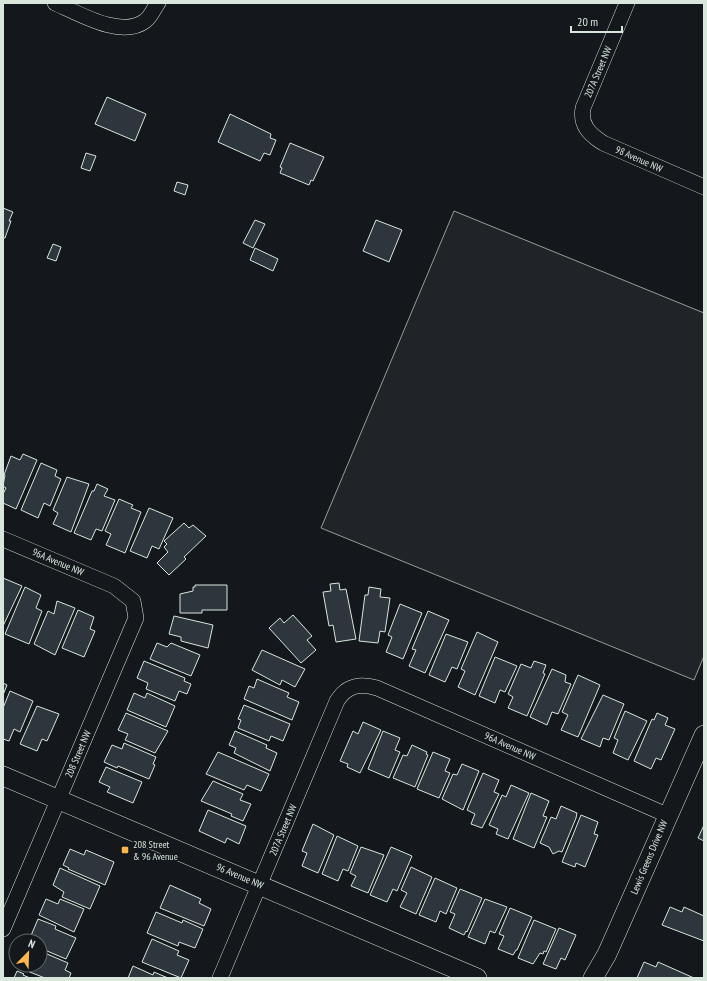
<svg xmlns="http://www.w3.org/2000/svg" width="707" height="981" font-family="'PT Sans Narrow',sans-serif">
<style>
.green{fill:#202428;stroke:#939e99}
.building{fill:#2c363c;stroke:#d8e6dc}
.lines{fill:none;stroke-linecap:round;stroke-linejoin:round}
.minor-casing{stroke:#d8e6dc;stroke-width:16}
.tertiary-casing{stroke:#d8e6dc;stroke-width:20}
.minor{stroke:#14181c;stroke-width:15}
.tertiary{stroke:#14181c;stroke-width:19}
.poi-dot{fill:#ffb74d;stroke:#14181c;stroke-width:1.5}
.labels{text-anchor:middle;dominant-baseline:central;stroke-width:3;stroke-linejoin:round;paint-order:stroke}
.street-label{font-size:10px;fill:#d8e6dc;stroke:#14181c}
.poi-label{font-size:10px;fill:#d8e6dc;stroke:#14181c;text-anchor:start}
</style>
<rect width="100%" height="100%" fill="#14181c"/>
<path class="green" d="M 454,211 L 704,313 L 704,656 L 694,680 L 321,528 Z"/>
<path class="building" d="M 107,97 L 146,114 L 135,141 L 95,124 Z
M 230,114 L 271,134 L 270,138 L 276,140 L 270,155 L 264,153 L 260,161 L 218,142 Z
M 290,143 L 324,157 L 313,181 L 311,180 L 309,185 L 280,173 L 282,168 L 280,167 Z
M 86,153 L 96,156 L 90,171 L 81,168 Z
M 177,182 L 188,185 L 185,195 L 174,191 Z
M 3,208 L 13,212 L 9,221 L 11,221 L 5,238 L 3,238 Z
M 255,220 L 265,224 L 253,248 L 243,243 Z
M 376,220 L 402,230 L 389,262 L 363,251 Z
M 53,244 L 61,247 L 56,261 L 47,258 Z
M 255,248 L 278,259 L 273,271 L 250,260 Z
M 23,454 L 37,460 L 16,509 L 3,503 L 3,494 L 6,488 L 3,486 L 5,475 L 4,475 L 11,456 L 20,460 Z
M 41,463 L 57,470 L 55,476 L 61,479 L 50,506 L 44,503 L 38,518 L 21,510 Z
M 67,477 L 89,484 L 71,532 L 53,524 L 58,513 L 53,510 Z
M 97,484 L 108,489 L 104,496 L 115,500 L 102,531 L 96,529 L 91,540 L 74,533 L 92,491 L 94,491 Z
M 119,499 L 133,505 L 131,508 L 141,512 L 125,553 L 106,545 L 111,534 L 105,531 Z
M 149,508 L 173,518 L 159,549 L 152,546 L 147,558 L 130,551 Z
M 184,523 L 189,528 L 193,525 L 206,536 L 184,557 L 186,559 L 169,575 L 157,563 L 168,552 L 164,547 L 167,544 L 164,541 Z
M 3,578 L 22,586 L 3,626 Z
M 339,583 L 340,590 L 346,589 L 356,639 L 336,642 L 333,625 L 329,626 L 323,592 L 331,591 L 330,584 Z
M 195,585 L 227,585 L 227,610 L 202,610 L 202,613 L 180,613 L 180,594 L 193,591 L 193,587 L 195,587 Z
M 25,587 L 41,595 L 36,608 L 42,611 L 29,644 L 5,634 Z
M 369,587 L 381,589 L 380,597 L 390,598 L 385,632 L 380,631 L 378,643 L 359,641 L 365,595 L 368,595 Z
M 57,601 L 75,608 L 55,655 L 34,644 L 48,611 L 54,614 Z
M 400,604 L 422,613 L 403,659 L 386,652 L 392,637 L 388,635 Z
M 78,610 L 94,617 L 90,629 L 95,631 L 84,657 L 62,648 Z
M 428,611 L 449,620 L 425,673 L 409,666 L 416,650 L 412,649 Z
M 293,615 L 312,636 L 307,640 L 316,650 L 301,663 L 269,628 L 280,618 L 284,623 Z
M 174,616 L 213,625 L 208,648 L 181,641 L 181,637 L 169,634 Z
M 477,632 L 498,642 L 475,695 L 458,687 L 465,671 L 461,669 Z
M 446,634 L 468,642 L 457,669 L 452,667 L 445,682 L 429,675 Z
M 157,643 L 167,647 L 171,643 L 200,655 L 191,676 L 150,659 Z
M 262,650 L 305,669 L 295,687 L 282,680 L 280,685 L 252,670 Z
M 495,657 L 517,666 L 505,692 L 500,690 L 495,703 L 479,696 Z
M 144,661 L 185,678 L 184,681 L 191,684 L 187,694 L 179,691 L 175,701 L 146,689 L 148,683 L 137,678 Z
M 534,661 L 546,665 L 543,673 L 545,674 L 527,716 L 508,708 L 513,697 L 508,694 L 521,664 L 531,668 Z
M 552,669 L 566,675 L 565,682 L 571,684 L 558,714 L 552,712 L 547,725 L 530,717 Z
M 578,675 L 600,685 L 578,737 L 561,730 L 568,715 L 562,712 Z
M 257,679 L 289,693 L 287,697 L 299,702 L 292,720 L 244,699 L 249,686 L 254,688 Z
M 3,683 L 7,685 L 3,695 Z
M 10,691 L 33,701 L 20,732 L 14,729 L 9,741 L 3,739 L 3,708 Z
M 134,693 L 145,698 L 147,693 L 175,706 L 166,727 L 127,710 Z
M 603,695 L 624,704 L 609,740 L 603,738 L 600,747 L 581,739 Z
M 244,705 L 290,724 L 283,741 L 271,736 L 269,741 L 238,728 L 241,720 L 238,719 Z
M 37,706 L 59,714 L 47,741 L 42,739 L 37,751 L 20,744 Z
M 625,711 L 647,721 L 628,760 L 613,753 L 618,740 L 614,738 Z
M 126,713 L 168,731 L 155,753 L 125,740 L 128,734 L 118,730 Z
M 657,713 L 668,718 L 665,725 L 675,729 L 661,760 L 656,758 L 651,769 L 634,761 L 652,719 L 654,720 Z
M 363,722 L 381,730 L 360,773 L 347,767 L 348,764 L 340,761 L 353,731 L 358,734 Z
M 235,731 L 267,745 L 266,748 L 277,753 L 270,771 L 234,753 L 236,748 L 229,745 Z
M 383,731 L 400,738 L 395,750 L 400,752 L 389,778 L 368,769 Z
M 124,743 L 156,757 L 153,764 L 155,765 L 149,779 L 118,766 L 117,768 L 104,762 L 112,745 L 122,749 Z
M 412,745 L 427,752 L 426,754 L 428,755 L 415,787 L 393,778 L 403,755 L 407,756 Z
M 218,752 L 269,774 L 261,791 L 247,785 L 244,790 L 206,774 Z
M 433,752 L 450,759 L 445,771 L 450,773 L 439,798 L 417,789 Z
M 462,764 L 479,771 L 463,810 L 442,799 L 453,774 L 457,775 Z
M 106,767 L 142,782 L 133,803 L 107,792 L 110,787 L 99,782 Z
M 483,773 L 499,780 L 494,792 L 499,794 L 482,828 L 471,824 L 475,814 L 467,810 Z
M 213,781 L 243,794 L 240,800 L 251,804 L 243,821 L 231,816 L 232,814 L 201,801 Z
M 511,785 L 529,793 L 508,839 L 496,834 L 498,829 L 489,825 L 502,795 L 506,797 Z
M 531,793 L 549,801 L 543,816 L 547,817 L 534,848 L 513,839 Z
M 561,806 L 577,813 L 576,818 L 562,852 L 559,851 L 553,854 L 549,847 L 540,843 L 551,817 L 556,819 Z
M 208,810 L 246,826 L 239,844 L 227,838 L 225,843 L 199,831 Z
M 581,815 L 598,822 L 594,834 L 598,835 L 585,867 L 576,863 L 575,867 L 562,862 Z
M 313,824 L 334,835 L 318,873 L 302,866 L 307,853 L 302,851 Z
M 704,825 L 704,841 L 698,838 Z
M 337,836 L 358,846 L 348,871 L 343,869 L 338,881 L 322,874 Z
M 361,847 L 384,855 L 368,893 L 351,886 L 356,876 L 350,873 Z
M 391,847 L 412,856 L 397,891 L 393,889 L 387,902 L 370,895 Z
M 70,849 L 84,855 L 86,850 L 114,862 L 105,885 L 68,869 L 69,868 L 63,865 Z
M 411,867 L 432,877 L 416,914 L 400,907 L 407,893 L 401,890 Z
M 60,868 L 100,886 L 90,909 L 62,897 L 64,892 L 53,885 Z
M 435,878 L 457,888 L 446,914 L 440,911 L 436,922 L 419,915 Z
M 170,885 L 201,899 L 199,903 L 211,909 L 204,926 L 160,908 Z
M 460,889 L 482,898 L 467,932 L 466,931 L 464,935 L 449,928 L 455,914 L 450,912 Z
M 46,899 L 58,904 L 60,899 L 84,909 L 74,932 L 39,915 Z
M 485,899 L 507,907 L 495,933 L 490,931 L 485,944 L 468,937 Z
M 670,907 L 682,912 L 684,907 L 704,916 L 704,941 L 662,925 Z
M 510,908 L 532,917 L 517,950 L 516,950 L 513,955 L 498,949 L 504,936 L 499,934 Z
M 156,912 L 182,923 L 183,920 L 203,929 L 195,948 L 179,942 L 178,946 L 147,933 Z
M 38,919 L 56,926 L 55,929 L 76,938 L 66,959 L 40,948 L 42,943 L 40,941 L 30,938 Z
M 534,920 L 556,929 L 546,952 L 544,951 L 543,954 L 540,953 L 533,964 L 518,958 Z
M 559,928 L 576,935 L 565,960 L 561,958 L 556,969 L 543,964 Z
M 152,939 L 179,951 L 177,955 L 189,960 L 181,978 L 142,962 Z
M 40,951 L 68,963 L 65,970 L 71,973 L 69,978 L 45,978 L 17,967 L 18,965 L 40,965 Z
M 644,962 L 656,967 L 658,962 L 694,978 L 637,978 Z
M 133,966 L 153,975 L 154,972 L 168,978 L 128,978 Z
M 17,971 L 24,974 L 23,975 L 30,978 L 14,978 Z"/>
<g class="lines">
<g class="minor-casing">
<path id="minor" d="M 55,3 C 78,13 121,39 145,21 C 151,17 154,8 158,3
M 627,3 L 583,108 C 580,125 589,134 603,143 L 704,187
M 3,539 L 114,586 L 133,601 L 136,618 L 3,929
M 220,978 L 337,701 C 347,685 360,683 377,688 L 667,815"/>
</g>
<g class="tertiary-casing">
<path id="tertiary" d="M 3,776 L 477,978
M 593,978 L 607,954 L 704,735"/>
</g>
<use href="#minor" class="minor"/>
<use href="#tertiary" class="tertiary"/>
</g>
<rect class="poi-dot" x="121" y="846" width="8" height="8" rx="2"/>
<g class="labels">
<g class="street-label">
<text transform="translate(598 72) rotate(-67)">207A Street NW</text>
<text transform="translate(639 159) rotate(24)">98 Avenue NW</text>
<text transform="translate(58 562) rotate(23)">96A Avenue NW</text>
<text transform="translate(510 746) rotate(24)">96A Avenue NW</text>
<text transform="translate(78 754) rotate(-67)">208 Street NW</text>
<text transform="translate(283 830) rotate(-67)">207A Street NW</text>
<text transform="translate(649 857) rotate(-67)">Lewis Greens Drive NW</text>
<text transform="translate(240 876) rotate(23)">96 Avenue NW</text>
</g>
<g class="poi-label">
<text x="133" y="844">208 Street<tspan x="133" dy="12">&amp; 96 Avenue</tspan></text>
</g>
</g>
<rect width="707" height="981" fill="none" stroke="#d8e6dc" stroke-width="8"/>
<g transform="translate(28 953) rotate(23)"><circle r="19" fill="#14181c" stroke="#626a69"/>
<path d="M0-3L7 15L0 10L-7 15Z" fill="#ffb74d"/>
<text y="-6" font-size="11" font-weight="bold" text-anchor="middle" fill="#d8e6dc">N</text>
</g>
<path d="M571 26v6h51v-6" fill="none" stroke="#d8e6dc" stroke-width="2"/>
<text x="577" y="26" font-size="12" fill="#d8e6dc" stroke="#14181c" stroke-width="3" paint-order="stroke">20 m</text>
</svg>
